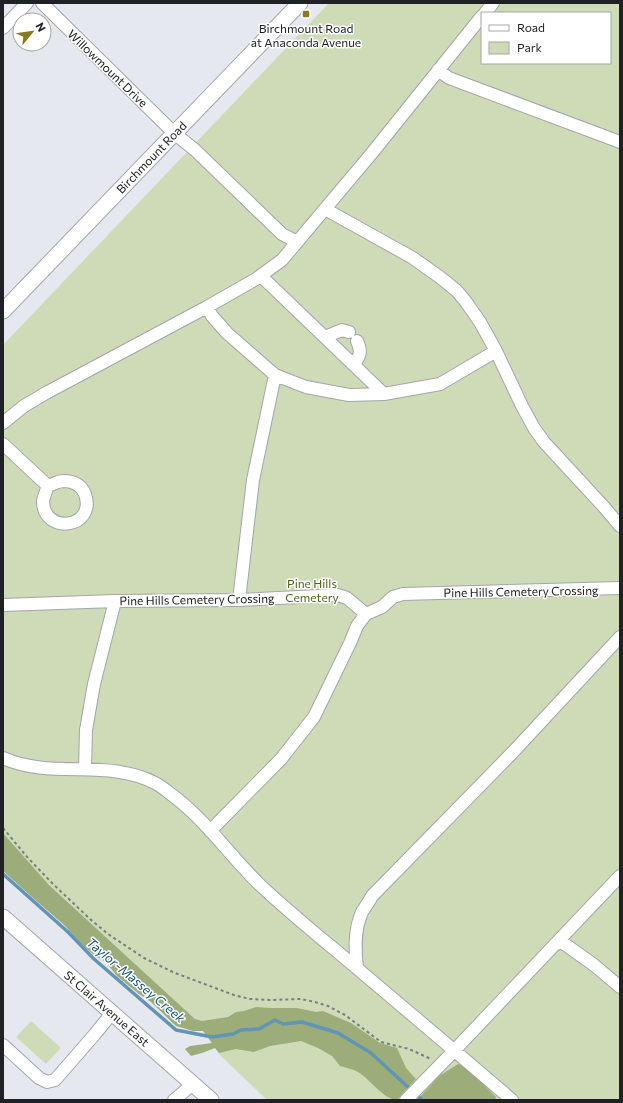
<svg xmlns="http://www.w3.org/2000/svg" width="623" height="1103" font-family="Commissioner,sans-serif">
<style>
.green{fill:#cfdbb6;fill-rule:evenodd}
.forest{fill:#9cad79}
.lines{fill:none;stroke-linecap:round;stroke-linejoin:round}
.stream{stroke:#6294b6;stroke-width:3.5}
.minor-casing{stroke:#a3a5ac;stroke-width:14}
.major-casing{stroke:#a3a5ac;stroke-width:17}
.path{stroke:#7a7c81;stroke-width:2;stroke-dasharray:3 3;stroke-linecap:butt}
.minor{stroke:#fff;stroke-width:12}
.major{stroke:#fff;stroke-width:15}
.poi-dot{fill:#887a1f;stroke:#fff;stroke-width:1.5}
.labels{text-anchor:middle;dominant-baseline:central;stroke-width:3;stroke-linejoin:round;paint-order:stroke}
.poi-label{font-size:12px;fill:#202124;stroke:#fff}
.street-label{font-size:12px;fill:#202124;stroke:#fff}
.park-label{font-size:12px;fill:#4d5f0e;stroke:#fff}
.water-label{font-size:13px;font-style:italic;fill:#185477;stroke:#fff}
</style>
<rect width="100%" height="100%" fill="#e6e8f0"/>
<path class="green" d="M 329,3 L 620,3 L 620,1100 L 267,1100 L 221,1056 L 195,1019 L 49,885 L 3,833 L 3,345 ZM 482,13 L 610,13 L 610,63 L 482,63 Z
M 31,1021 L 61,1048 L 46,1064 L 16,1037 Z"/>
<path class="forest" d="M 3,833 L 49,885 L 195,1019 L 202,1021 L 228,1017 L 236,1012 L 244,1011 L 256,1007 L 271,1008 L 297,1008 L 316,1012 L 323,1011 L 351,1023 L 380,1043 L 397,1048 L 406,1068 L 416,1079 L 397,1100 C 383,1099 370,1079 358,1072 C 353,1069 346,1068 340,1066 L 332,1056 L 318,1048 L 301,1041 L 270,1046 L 254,1052 L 236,1049 L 219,1053 L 215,1048 L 202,1053 L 191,1056 L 185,1049 L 190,1046 L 212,1043 L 203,1031 L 193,1031 L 176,1026 L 151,1002 L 139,994 L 117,976 L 109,966 L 107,962 C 90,956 75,936 63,924 C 43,907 23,889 3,871 Z
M 458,1064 L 466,1067 L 496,1097 L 495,1100 L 417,1100 L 439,1076 Z"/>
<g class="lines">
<path class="stream" d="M 3,874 L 68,932 L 94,959 L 176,1030 L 212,1037 L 233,1034 L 241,1030 L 259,1029 L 275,1020 L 283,1024 L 302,1022 L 338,1033 L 371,1053 L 422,1100"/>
<g class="minor-casing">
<path id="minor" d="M 42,3 L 174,133 L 195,150 L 282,234 L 297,242
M 485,13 L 493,3
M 3,28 L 27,3
M 438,70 L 449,78 L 620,142
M 325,209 L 413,258 L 441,278 L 457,291 L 466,302 L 480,322 L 496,351 L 522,406 L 534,428 L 544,442 L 604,507 L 620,526
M 261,276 L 384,394
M 207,307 L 212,316 L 227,333 L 275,375 L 306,387 L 349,395 L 384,394 L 440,384 L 496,351
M 325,337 L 342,330 L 349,332
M 354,365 C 360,355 362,352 357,341
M 3,423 L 24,406 L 46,393 L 207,307 L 256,279 L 282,260 L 372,153 L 482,16
M 3,444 L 48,486
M 63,481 C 73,481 81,484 85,494 C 97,529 43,535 43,501 C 44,496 46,491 48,486 L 58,482 Z
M 239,600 L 253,480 L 275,375
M 3,605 L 115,601 L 239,600 L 338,595 L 347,598 L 366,614 L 382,607 L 393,597 L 403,594 L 620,588
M 3,758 C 53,780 107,758 155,783 C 163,787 169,793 176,798 C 208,823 231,857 260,885 C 292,915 326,942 359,970 C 410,1013 461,1056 512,1100
M 85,769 L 86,730 L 94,684 L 115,601
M 210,831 L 281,759 L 314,717 L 350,643 L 357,626 L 366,614
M 559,940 L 594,965 L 620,987
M 357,968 C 355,950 354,930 362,912 C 365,907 369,902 372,896 L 513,752 L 620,637
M 3,1045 L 39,1078 L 47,1082 L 55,1080 L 95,1034 L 112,1013
M 174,1100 L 193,1084
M 406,1100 L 449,1056 L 620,876"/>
</g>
<g class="major-casing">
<path id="major" d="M 3,311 L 300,3
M 3,917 L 211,1100"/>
</g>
<path class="path" d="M 3,828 L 28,858 L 53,884 L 90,919 L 108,934 L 144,958 L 175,973 L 234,995 L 250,999 L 270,1000 L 301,999 L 315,1002 L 328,1006 L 345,1015 L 381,1042 L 409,1049 L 431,1059"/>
<use href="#minor" class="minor"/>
<use href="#major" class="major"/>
</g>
<rect class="poi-dot" x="302" y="10" width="8" height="8" rx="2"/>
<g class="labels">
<g class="poi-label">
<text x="306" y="28">Birchmount Road<tspan x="306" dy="14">at Anaconda Avenue</tspan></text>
</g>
<g class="street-label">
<text transform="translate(108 68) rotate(44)">Willowmount Drive</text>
<text transform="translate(151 157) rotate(-46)">Birchmount Road</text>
<text transform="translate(521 591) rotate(-1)">Pine Hills Cemetery Crossing</text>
<text transform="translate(197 599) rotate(-1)">Pine Hills Cemetery Crossing</text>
<text transform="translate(107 1008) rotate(41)">St Clair Avenue East</text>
</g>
<g class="park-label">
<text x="312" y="583">Pine Hills<tspan x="312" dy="14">Cemetery</tspan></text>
</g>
<g class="water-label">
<text transform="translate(136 980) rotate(40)">Taylor-Massey Creek</text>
</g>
</g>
<rect width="623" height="1103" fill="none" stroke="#202124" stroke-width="8"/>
<rect x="481" y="12" width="130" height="52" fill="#ffffff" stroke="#a6a6a7"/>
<rect x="489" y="25" width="20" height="6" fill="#ffffff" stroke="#a6a6a7"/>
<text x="517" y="32" font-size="12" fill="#202124">Road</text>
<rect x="489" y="42" width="20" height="12" fill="#cfdbb6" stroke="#a6a6a7"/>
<text x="517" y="52" font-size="12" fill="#202124">Park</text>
<g transform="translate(32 32) rotate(61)"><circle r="19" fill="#ffffff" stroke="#a6a6a7"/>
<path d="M0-3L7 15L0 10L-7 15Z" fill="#887a1f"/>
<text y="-6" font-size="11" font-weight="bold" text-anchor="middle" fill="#202124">N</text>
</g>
</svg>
